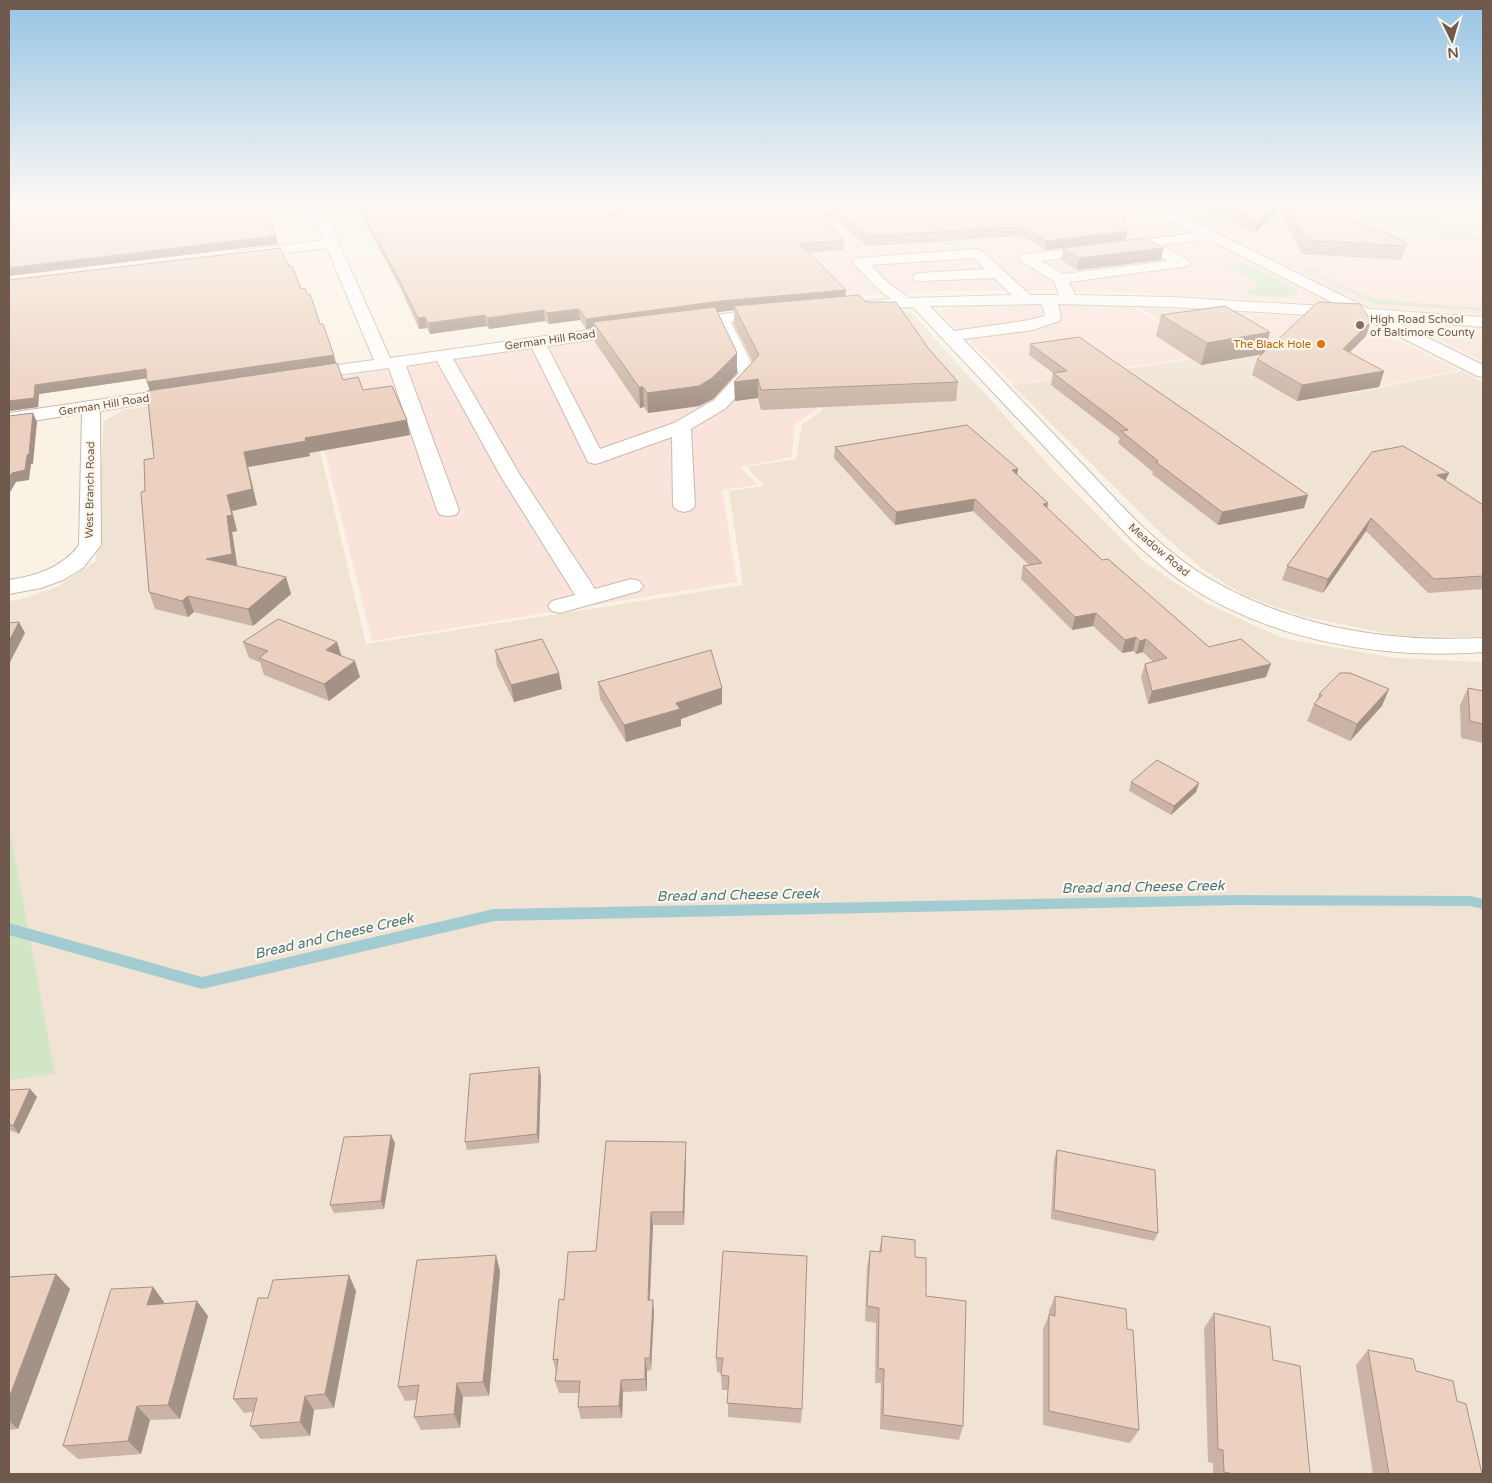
<svg xmlns="http://www.w3.org/2000/svg" width="1492" height="1483" font-family="'Varela Round',sans-serif">
<style>
.residential{fill:#f0e3d4}
.commercial{fill:#f9e3da}
.green{fill:#d2e6c5}
.lines{fill:none;stroke-linecap:round;stroke-linejoin:round}
.stream{fill:#a3cbd2;fill-rule:evenodd}
.minor-casing{stroke:#cab9ac;stroke-width:2}
.minor{fill:#fff;fill-rule:evenodd}
.wall{fill:#cbb4a5}
.shaded-wall{fill:#a59286}
.building{fill:#ecd1c0;stroke:#a59286}
.education-dot{fill:#8d6e63;stroke:#fdf6eb;stroke-width:2}
.food-dot{fill:#e8710a;stroke:#fdf6eb;stroke-width:2}
.labels{text-anchor:middle;dominant-baseline:central;stroke-width:4.5;stroke-linejoin:round;paint-order:stroke}
.far-education-label{font-size:11px;fill:#785e54;stroke:#fdf6eb;text-anchor:start}
.far-street-label{font-size:11px;fill:#70594d;stroke:#fdf6eb}
.far-food-label{font-size:11px;fill:#c56008;stroke:#fdf6eb;text-anchor:end}
.water-label{font-size:14px;font-style:italic;fill:#497881;stroke:#fdf6eb}
</style>
<rect width="100%" height="100%" fill="#faf2e5"/>
<path class="residential" d="M 1164,205 L 1323,205 L 1400,234 L 1211,228 Z
M 1139,307 L 1191,310 L 1343,395 L 1462,371 L 1483,382 L 1483,636 L 1472,637 L 1401,636 L 1301,616 L 1246,596 L 1204,570 L 1166,538 L 1012,385 L 1214,356 Z
M 896,309 L 912,313 L 1055,472 L 1144,562 L 1206,603 L 1282,638 L 1395,658 L 1483,662 L 1483,1474 L 9,1474 L 9,601 L 18,600 L 57,587 L 96,561 L 104,421 L 123,410 L 304,383 L 366,644 L 743,585 L 729,491 L 764,486 L 747,467 L 796,459 L 802,424 L 823,410 L 788,317 Z"/>
<path class="commercial" d="M 1403,205 L 1483,205 L 1483,236 Z
M 840,212 L 1122,215 L 1483,241 L 1483,315 L 1203,296 L 1045,290 L 938,291 L 848,296 L 764,220 Z
M 1130,305 L 1210,355 L 1014,384 L 945,317 L 941,310 L 957,306 Z
M 1191,310 L 1335,318 L 1362,322 L 1459,370 L 1343,394 Z
M 785,318 L 818,409 L 794,425 L 792,457 L 740,467 L 758,485 L 722,490 L 737,582 L 372,641 L 307,382 L 556,345 Z
M 1443,326 L 1483,330 L 1483,362 L 1425,333 Z"/>
<path class="green" d="M 1328,205 L 1398,205 L 1483,238 L 1483,241 L 1414,236 Z
M 1243,262 L 1296,290 L 1298,294 L 1286,297 L 1248,295 L 1245,292 L 1261,284 L 1229,267 L 1230,264 Z
M 1302,268 L 1324,269 L 1313,270 L 1366,296 L 1391,301 L 1483,308 L 1483,311 L 1375,304 Z
M 9,826 L 55,1074 L 9,1080 Z"/>
<g class="lines">
<path class="stream" d="M 1238,895 L 1470,896 L 1483,899 L 1483,909 L 1470,906 L 1238,905 L 494,921 L 202,989 L 9,935 L 9,923 L 202,977 L 494,909 Z"/>
<g class="minor-casing">
<path id="minor" d="M 310,205 L 322,205 L 390,358 L 631,324 L 637,326 L 639,329 L 637,332 L 631,334 L 547,346 L 600,449 L 674,423 L 714,400 L 739,373 L 716,324 L 683,328 L 677,326 L 675,323 L 677,320 L 770,308 L 776,310 L 778,313 L 776,316 L 731,322 L 757,374 L 726,408 L 691,429 L 695,506 L 691,510 L 684,512 L 677,510 L 673,506 L 672,437 L 602,462 L 595,464 L 588,462 L 532,348 L 453,359 L 520,475 L 595,589 L 631,579 L 639,581 L 643,586 L 639,591 L 560,613 L 552,611 L 548,606 L 552,601 L 575,595 L 500,475 L 437,361 L 406,366 L 459,510 L 456,515 L 448,516 L 440,515 L 437,510 L 389,368 L 302,380 L 296,379 L 293,375 L 296,371 L 302,370 L 374,360 L 327,248 L 244,258 L 239,257 L 237,254 L 239,251 L 244,250 L 324,240 Z
M 633,205 L 646,205 L 624,226 L 614,226 L 612,223 L 614,220 Z
M 1145,205 L 1160,205 L 1369,309 L 1483,317 L 1483,327 L 1392,320 L 1483,365 L 1483,377 L 1477,376 L 1363,318 L 1172,307 L 1058,304 L 1061,318 L 1059,321 L 1033,330 L 963,339 C 1004,382 1045,425 1086,468 C 1121,505 1156,545 1200,573 C 1285,626 1384,643 1483,638 L 1483,652 C 1381,660 1267,640 1181,581 C 1164,569 1148,554 1132,540 L 913,307 L 860,310 L 854,308 L 852,305 L 854,302 L 891,299 L 877,288 L 855,265 L 853,262 L 855,259 L 860,258 L 976,249 L 981,250 L 1030,295 L 1059,295 L 1054,281 L 1021,261 L 1019,258 L 1021,255 L 1196,233 L 1146,208 ZM 1209,239 L 1341,307 L 1172,297 L 1075,295 L 1069,282 L 1188,266 L 1190,263 L 1188,260 L 1161,245 ZM 1144,248 L 1168,261 L 1063,274 L 1040,261 ZM 973,258 L 985,269 L 920,273 L 915,274 L 913,277 L 915,280 L 920,281 L 994,278 L 1012,295 L 909,298 L 887,282 L 871,265 ZM 1042,304 L 1045,316 L 1030,320 L 954,331 L 930,306 Z
M 185,387 L 191,388 L 194,392 L 191,396 L 100,411 L 101,545 L 83,568 L 63,580 L 41,588 L 9,594 L 9,580 C 35,576 62,568 79,545 L 82,413 L 9,425 L 9,413 Z"/>
</g>
<use href="#minor" class="minor"/>
</g>
<path class="wall" d="M 355,205 L 631,205 L 615,218 L 625,218 L 639,205 L 1121,205 L 1126,240 L 1045,250 L 1022,236 L 868,246 L 830,216 L 827,219 L 844,241 L 843,250 L 809,253 L 846,296 L 866,302 L 928,348 L 958,382 L 956,401 L 761,410 L 758,398 L 735,401 L 753,362 L 734,324 L 734,310 L 717,312 L 737,353 L 737,373 L 713,399 L 699,406 L 648,413 L 644,407 L 640,408 L 595,342 L 594,328 L 586,329 L 580,320 L 549,324 L 545,321 L 489,329 L 487,326 L 430,334 L 427,328 L 419,329 L 400,287 Z
M 1193,205 L 1317,205 L 1406,246 L 1401,260 L 1302,254 L 1279,209 L 1254,234 Z
M 1063,248 L 1161,260 L 1077,270 L 1061,260 Z
M 289,266 L 301,289 L 307,294 L 334,355 L 336,363 L 343,380 L 363,390 L 410,435 L 309,453 L 310,456 L 248,467 L 257,505 L 232,511 L 237,531 L 232,532 L 237,567 L 286,577 L 291,594 L 253,626 L 194,612 L 188,617 L 155,609 L 149,592 L 145,491 L 154,458 L 150,390 L 146,378 L 39,394 L 38,407 L 9,411 L 9,280 Z
M 1161,315 L 1264,352 L 1371,321 L 1366,336 L 1349,352 L 1384,371 L 1379,387 L 1297,401 L 1252,375 L 1257,359 L 1263,354 L 1201,365 L 1156,336 Z
M 1030,344 L 1304,508 L 1218,525 L 1152,474 L 1153,472 L 1118,443 L 1120,438 L 1051,385 L 1053,373 L 1029,355 Z
M 835,447 L 1017,475 L 1047,508 L 1102,560 L 1209,647 L 1266,677 L 1148,704 L 1141,677 L 1145,664 L 1153,662 L 1143,652 L 1136,654 L 1133,651 L 1122,653 L 1093,626 L 1072,630 L 1021,579 L 1023,566 L 1029,565 L 973,511 L 895,525 L 834,458 Z
M 1372,452 L 1446,481 L 1483,505 L 1483,589 L 1428,593 L 1366,531 L 1323,593 L 1282,580 L 1287,566 Z
M 243,642 L 337,642 L 341,655 L 360,677 L 329,701 L 264,675 L 260,662 L 249,658 Z
M 495,650 L 562,689 L 514,702 L 497,666 Z
M 598,682 L 722,704 L 681,719 L 681,726 L 626,742 L 600,699 Z
M 1468,688 L 1483,691 L 1483,743 L 1461,738 L 1460,705 Z
M 1319,694 L 1382,706 L 1350,741 L 1307,721 L 1314,704 L 1316,702 Z
M 1131,782 L 1199,783 L 1196,792 L 1171,815 L 1129,791 Z
M 541,1076 L 539,1143 L 467,1150 L 465,1142 Z
M 30,1089 L 37,1097 L 19,1134 L 9,1130 L 9,1090 Z
M 686,1142 L 686,1155 L 684,1225 L 653,1225 L 650,1300 L 654,1312 L 651,1370 L 647,1371 L 647,1391 L 623,1392 L 622,1418 L 581,1419 L 578,1407 L 579,1393 L 559,1393 L 555,1381 L 556,1372 L 553,1360 L 564,1300 L 596,1251 Z
M 395,1143 L 384,1209 L 334,1213 L 330,1205 Z
M 1057,1150 L 1158,1233 L 1154,1241 L 1051,1219 L 1054,1159 Z
M 882,1236 L 915,1257 L 963,1426 L 959,1440 L 880,1429 L 881,1383 L 875,1383 L 876,1323 L 865,1321 L 867,1267 L 870,1251 L 879,1252 Z
M 723,1251 L 802,1409 L 801,1423 L 728,1417 L 728,1390 L 722,1390 L 721,1373 L 717,1372 L 716,1358 Z
M 500,1271 L 489,1396 L 463,1397 L 460,1428 L 421,1430 L 414,1417 L 416,1400 L 405,1401 L 398,1387 Z
M 56,1274 L 70,1289 L 18,1429 L 9,1430 L 9,1277 Z
M 153,1287 L 164,1302 L 164,1304 L 208,1316 L 180,1419 L 150,1420 L 141,1454 L 78,1459 L 63,1446 Z
M 356,1291 L 334,1408 L 314,1410 L 310,1436 L 261,1439 L 250,1426 L 253,1412 L 244,1413 L 233,1399 L 268,1298 Z
M 1055,1296 L 1127,1329 L 1139,1430 L 1130,1443 L 1043,1425 L 1043,1329 L 1049,1315 L 1049,1311 Z
M 1214,1313 L 1273,1360 L 1310,1474 L 1213,1474 L 1213,1463 L 1208,1462 L 1204,1328 Z
M 1368,1350 L 1416,1371 L 1457,1401 L 1482,1474 L 1373,1474 L 1356,1365 Z"/>
<path class="shaded-wall" d="M 620,205 L 631,205 L 610,222 L 610,213 Z
M 1274,205 L 1280,205 L 1279,209 L 1254,234 L 1258,221 Z
M 830,207 L 830,216 L 822,223 L 823,214 Z
M 1128,231 L 1126,240 L 1045,250 L 1046,241 Z
M 276,236 L 278,244 L 9,276 L 9,268 Z
M 1164,248 L 1161,260 L 1077,270 L 1079,258 Z
M 846,290 L 845,300 L 734,306 L 734,310 L 597,328 L 593,322 L 594,328 L 586,329 L 586,319 L 721,301 Z
M 579,309 L 580,320 L 549,324 L 547,313 Z
M 544,310 L 545,321 L 489,329 L 487,318 Z
M 485,315 L 487,326 L 430,334 L 428,323 Z
M 425,317 L 427,328 L 419,329 L 418,318 Z
M 1371,321 L 1366,336 L 1338,364 L 1343,349 Z
M 1270,332 L 1264,354 L 1201,365 L 1207,343 Z
M 737,353 L 737,373 L 713,399 L 699,406 L 648,413 L 647,393 Z
M 334,355 L 336,364 L 150,391 L 147,382 Z
M 146,369 L 149,378 L 39,394 L 38,407 L 9,411 L 9,401 L 35,385 Z
M 1384,371 L 1379,387 L 1297,401 L 1302,385 Z
M 758,379 L 758,398 L 735,401 L 734,382 Z
M 639,387 L 643,387 L 644,407 L 640,408 Z
M 33,413 L 37,422 L 33,464 L 31,464 L 29,480 L 16,482 L 9,494 L 9,477 L 12,473 Z
M 407,420 L 410,435 L 309,453 L 310,456 L 248,467 L 257,505 L 232,511 L 237,531 L 232,532 L 238,570 L 206,559 L 227,495 L 244,452 L 305,438 Z
M 1018,469 L 1016,481 L 1012,470 Z
M 1449,473 L 1443,486 L 1437,475 Z
M 1308,495 L 1304,508 L 1218,525 L 1222,512 Z
M 975,499 L 973,511 L 895,525 L 896,512 Z
M 1048,503 L 1046,516 L 1043,504 Z
M 1371,518 L 1366,531 L 1323,593 L 1328,579 Z
M 286,577 L 291,594 L 253,626 L 248,609 Z
M 188,596 L 194,612 L 188,617 L 182,601 Z
M 1096,613 L 1093,626 L 1072,630 L 1075,617 Z
M 19,622 L 25,633 L 9,664 L 9,641 Z
M 1136,637 L 1133,651 L 1122,653 L 1125,640 Z
M 1146,639 L 1143,652 L 1136,654 L 1140,641 Z
M 337,642 L 342,658 L 326,650 Z
M 355,661 L 360,677 L 329,701 L 324,684 Z
M 1271,664 L 1266,677 L 1148,704 L 1152,691 Z
M 559,673 L 562,689 L 514,702 L 511,685 Z
M 722,688 L 722,704 L 681,719 L 681,726 L 626,742 L 624,725 L 676,703 Z
M 1389,689 L 1382,706 L 1350,741 L 1357,724 Z
M 1199,783 L 1196,792 L 1171,815 L 1174,806 Z
M 539,1067 L 541,1076 L 539,1143 L 537,1134 Z
M 30,1089 L 37,1097 L 19,1134 L 13,1126 Z
M 391,1135 L 395,1143 L 384,1209 L 381,1201 Z
M 686,1142 L 686,1155 L 684,1225 L 683,1212 Z
M 651,1212 L 653,1225 L 649,1313 L 648,1300 Z
M 496,1255 L 500,1271 L 489,1396 L 483,1382 Z
M 56,1274 L 70,1289 L 18,1429 L 9,1421 L 9,1398 Z
M 349,1275 L 356,1291 L 334,1408 L 325,1394 Z
M 153,1287 L 164,1302 L 159,1320 L 147,1305 Z
M 653,1300 L 654,1312 L 651,1370 L 650,1358 Z
M 197,1301 L 208,1316 L 180,1419 L 168,1405 Z
M 645,1358 L 647,1371 L 647,1391 L 645,1379 Z
M 621,1380 L 623,1392 L 622,1418 L 619,1406 Z
M 457,1383 L 463,1397 L 460,1428 L 454,1414 Z
M 305,1396 L 314,1410 L 310,1436 L 300,1422 Z
M 137,1406 L 150,1420 L 141,1454 L 128,1441 Z"/>
<path class="building" d="M 9,205 L 264,205 L 276,236 L 9,268 Z
M 358,205 L 620,205 L 610,213 L 612,218 L 625,218 L 639,205 L 1121,205 L 1126,229 L 1128,231 L 1046,241 L 1024,227 L 868,236 L 830,207 L 823,214 L 844,241 L 800,244 L 846,290 L 721,301 L 586,319 L 579,309 L 547,313 L 544,310 L 487,318 L 485,315 L 428,323 L 425,317 L 418,318 L 398,277 Z
M 1223,205 L 1274,205 L 1258,221 Z
M 1287,205 L 1317,205 L 1406,242 L 1406,246 L 1306,240 Z
M 1146,238 L 1164,248 L 1079,258 L 1063,248 Z
M 280,248 L 289,266 L 292,266 L 301,289 L 305,288 L 307,294 L 310,294 L 320,324 L 323,324 L 334,355 L 147,382 L 146,369 L 35,385 L 34,398 L 9,401 L 9,280 Z
M 859,295 L 866,302 L 896,302 L 928,348 L 958,382 L 761,390 L 758,379 L 734,382 L 759,355 L 734,306 Z
M 1318,302 L 1360,304 L 1371,321 L 1343,349 L 1384,371 L 1302,385 L 1257,359 Z
M 1225,306 L 1270,332 L 1207,343 L 1161,315 Z
M 715,307 L 737,353 L 712,378 L 699,386 L 647,393 L 643,387 L 639,387 L 593,322 Z
M 1079,337 L 1308,495 L 1222,512 L 1156,462 L 1158,461 L 1121,431 L 1128,430 L 1053,373 L 1067,371 L 1030,344 Z
M 337,363 L 343,380 L 358,377 L 363,390 L 392,386 L 407,420 L 305,438 L 306,441 L 244,452 L 252,489 L 227,495 L 232,515 L 227,516 L 232,554 L 206,559 L 286,577 L 248,609 L 188,596 L 182,601 L 149,592 L 141,492 L 145,491 L 144,460 L 154,458 L 147,391 Z
M 33,413 L 29,454 L 27,455 L 25,470 L 12,473 L 9,477 L 9,416 Z
M 967,425 L 1018,469 L 1012,470 L 1048,503 L 1043,504 L 1102,560 L 1108,559 L 1209,647 L 1241,639 L 1271,664 L 1152,691 L 1145,664 L 1167,658 L 1146,639 L 1140,641 L 1136,637 L 1125,640 L 1096,613 L 1075,617 L 1023,566 L 1042,563 L 975,499 L 896,512 L 835,447 Z
M 1403,446 L 1449,473 L 1437,475 L 1483,505 L 1483,576 L 1434,579 L 1371,518 L 1328,579 L 1287,566 L 1372,452 Z
M 278,619 L 337,642 L 326,650 L 355,661 L 324,684 L 259,658 L 268,651 L 243,642 Z
M 19,622 L 9,641 L 9,623 Z
M 542,639 L 559,673 L 511,685 L 495,650 Z
M 711,650 L 722,688 L 676,703 L 680,709 L 624,725 L 598,682 Z
M 1340,673 L 1350,673 L 1389,689 L 1357,724 L 1314,704 L 1322,695 L 1319,694 Z
M 1468,688 L 1483,691 L 1483,724 L 1470,721 Z
M 1157,760 L 1199,783 L 1174,806 L 1131,782 Z
M 539,1067 L 537,1134 L 465,1142 L 470,1074 Z
M 30,1089 L 13,1126 L 9,1124 L 9,1090 Z
M 391,1135 L 381,1201 L 330,1205 L 344,1137 Z
M 606,1141 L 686,1142 L 683,1212 L 651,1212 L 648,1300 L 653,1300 L 650,1358 L 645,1358 L 645,1379 L 621,1380 L 619,1406 L 578,1407 L 580,1381 L 555,1381 L 558,1359 L 553,1360 L 559,1299 L 564,1300 L 568,1252 L 596,1251 Z
M 1057,1150 L 1155,1170 L 1158,1233 L 1054,1210 Z
M 882,1236 L 915,1240 L 915,1257 L 926,1258 L 926,1296 L 966,1301 L 963,1426 L 883,1415 L 884,1369 L 878,1368 L 879,1308 L 867,1306 L 870,1251 L 881,1252 Z
M 723,1251 L 807,1256 L 802,1409 L 727,1403 L 729,1376 L 721,1375 L 723,1358 L 716,1358 Z
M 496,1255 L 483,1382 L 457,1383 L 454,1414 L 414,1417 L 419,1385 L 398,1387 L 417,1260 Z
M 56,1274 L 9,1398 L 9,1277 Z
M 349,1275 L 325,1394 L 305,1396 L 300,1422 L 250,1426 L 257,1398 L 233,1399 L 258,1298 L 268,1298 L 273,1280 Z
M 153,1287 L 147,1305 L 197,1301 L 168,1405 L 137,1406 L 128,1441 L 63,1446 L 111,1289 Z
M 1055,1296 L 1126,1309 L 1127,1329 L 1133,1330 L 1139,1430 L 1049,1411 L 1049,1314 L 1055,1316 Z
M 1214,1313 L 1270,1327 L 1273,1360 L 1300,1366 L 1310,1474 L 1234,1474 L 1224,1472 L 1223,1450 L 1218,1449 Z
M 1368,1350 L 1413,1359 L 1416,1371 L 1453,1381 L 1457,1401 L 1466,1404 L 1482,1474 L 1389,1474 Z"/>
<linearGradient id="sky" x2="0" y2="1"><stop stop-color="#96c4e5"/><stop offset="0.5" stop-color="#fdf9f3"/><stop offset="1" stop-color="#fdf9f3" stop-opacity="0"/></linearGradient>
<rect width="1492" height="412" fill="url(#sky)"/>
<circle class="education-dot" cx="1360" cy="325" r="5"/>
<circle class="food-dot" cx="1321" cy="344" r="5"/>
<g class="labels">
<g class="far-education-label">
<text x="1370" y="319">High Road School<tspan x="1370" dy="13">of Baltimore County</tspan></text>
</g>
<g class="far-street-label">
<text transform="translate(550 340) rotate(-8)">German Hill Road</text>
<text transform="translate(104 405) rotate(-9)">German Hill Road</text>
<text transform="translate(90 490) rotate(-89)">West Branch Road</text>
<text transform="translate(1159 550) rotate(40)">Meadow Road</text>
</g>
<g class="far-food-label">
<text x="1311" y="344">The Black Hole</text>
</g>
<g class="water-label">
<text transform="translate(1143 887) rotate(-1)">Bread and Cheese Creek</text>
<text transform="translate(738 895) rotate(-1)">Bread and Cheese Creek</text>
<text transform="translate(334 936) rotate(-13)">Bread and Cheese Creek</text>
</g>
</g>
<rect width="1492" height="1483" fill="none" stroke="#70594d" stroke-width="20"/>
<g transform="translate(1452 40) rotate(175)" stroke="#fdf6eb" stroke-width="4" paint-order="stroke">
<path d="M0-4L9 19L0 12L-9 19Z" fill="#70594d"/>
<text y="-8" font-size="14" font-weight="bold" text-anchor="middle" fill="#70594d">N</text>
</g>
</svg>
